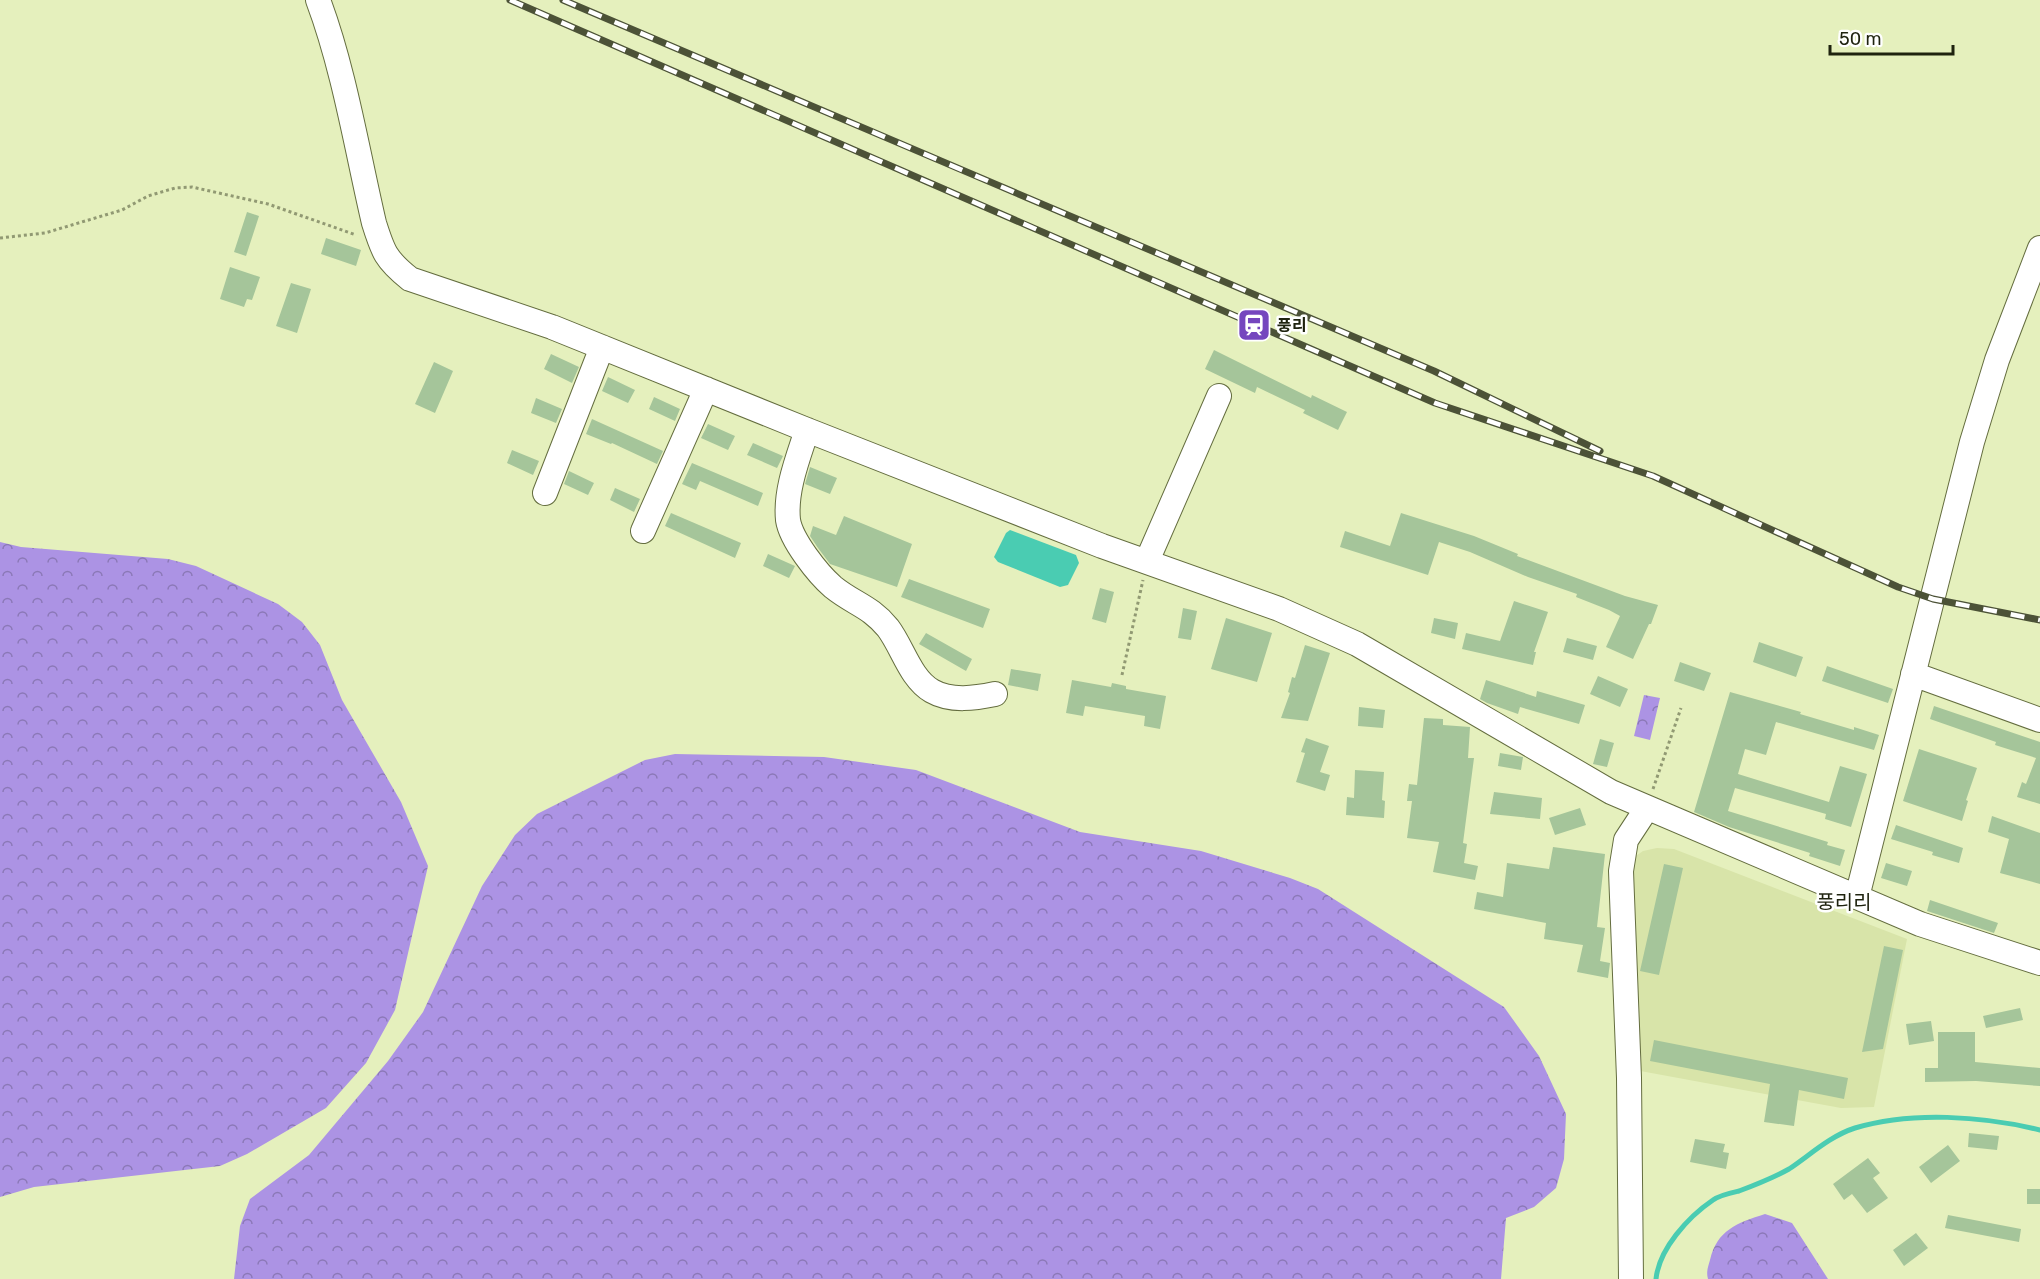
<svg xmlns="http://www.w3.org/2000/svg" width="2040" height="1279" font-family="Rubik,'Noto Sans KR',sans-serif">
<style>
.built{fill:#d8e4a9}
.forest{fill:url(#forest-crowns)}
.water{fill:#4accb2}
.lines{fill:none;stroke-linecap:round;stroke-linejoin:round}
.stream{stroke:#4accb2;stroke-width:5}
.building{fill:#a5c59a}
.minor-casing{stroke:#646d3f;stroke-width:26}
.path{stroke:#919973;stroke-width:3;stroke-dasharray:3 3;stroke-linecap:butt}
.minor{stroke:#fff;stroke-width:24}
.rail-casing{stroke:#4c5237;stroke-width:7}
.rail{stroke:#fff;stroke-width:4.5;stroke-dasharray:14;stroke-linecap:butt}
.labels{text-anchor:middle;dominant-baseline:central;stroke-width:5;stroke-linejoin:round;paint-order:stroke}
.poi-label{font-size:16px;font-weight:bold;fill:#1f230f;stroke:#fff;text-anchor:start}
.quarter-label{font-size:20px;fill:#1f230f;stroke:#fff}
</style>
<defs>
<pattern id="forest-crowns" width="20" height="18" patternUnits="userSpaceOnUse" patternTransform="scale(1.5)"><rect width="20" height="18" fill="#ac93e4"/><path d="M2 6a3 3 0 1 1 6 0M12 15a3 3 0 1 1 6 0" fill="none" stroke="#8b78b7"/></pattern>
</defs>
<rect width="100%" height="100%" fill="#e5f0bd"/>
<path class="built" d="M 1657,848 L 1674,849 L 1907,939 L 1874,1107 L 1841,1108 L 1635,1070 L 1630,860 L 1643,851 Z"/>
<path class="forest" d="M 0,542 L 21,547 L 168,559 L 196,566 L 278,604 L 302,622 L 320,645 L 342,700 L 401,802 L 428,866 L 395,1010 L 366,1063 L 326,1108 L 247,1154 L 220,1166 L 34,1187 L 0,1197 Z
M 1644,695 L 1660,698 L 1650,740 L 1634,736 Z
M 675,754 L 824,757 L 916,770 L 1080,832 L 1201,851 L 1290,878 L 1318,889 L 1504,1007 L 1539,1056 L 1566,1114 L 1564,1159 L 1556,1188 L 1534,1207 L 1506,1218 L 1501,1279 L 234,1279 L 240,1226 L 250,1199 L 309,1155 L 388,1061 L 423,1012 L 482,886 L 515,835 L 537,814 L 645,760 Z
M 1765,1214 L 1792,1223 L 1828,1279 L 1708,1279 C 1706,1272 1708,1267 1710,1260 C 1717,1230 1737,1223 1765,1214 Z"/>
<path class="water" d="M 1010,530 L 1076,555 L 1079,563 L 1068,585 L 1060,587 L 998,562 L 994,557 L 1006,533 Z"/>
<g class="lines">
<path class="stream" d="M 1656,1279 C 1659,1249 1688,1217 1713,1200 C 1720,1195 1730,1193 1739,1191 C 1755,1185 1773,1178 1789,1169 C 1810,1155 1830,1136 1855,1128 C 1911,1111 1983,1116 2040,1130"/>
</g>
<path class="building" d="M 247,212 L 259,216 L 246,256 L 234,252 Z
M 326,238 L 361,250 L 356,266 L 321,254 Z
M 230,267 L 260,277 L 252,300 L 247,299 L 244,307 L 220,299 Z
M 291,283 L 311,289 L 297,333 L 276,326 Z
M 1214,350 L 1311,398 L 1312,395 L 1347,412 L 1338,430 L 1303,413 L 1305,410 L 1257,387 L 1255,393 L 1205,369 Z
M 551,354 L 579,367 L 572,383 L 544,369 Z
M 434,362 L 453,371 L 435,413 L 415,404 Z
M 608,377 L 635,390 L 628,403 L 602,391 Z
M 654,397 L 680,409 L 675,421 L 649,409 Z
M 536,398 L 562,409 L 556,423 L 531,413 Z
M 592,419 L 663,451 L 657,464 L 612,443 L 611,444 L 586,434 Z
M 708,424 L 735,436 L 728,450 L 701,438 Z
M 753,443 L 783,456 L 777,468 L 747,455 Z
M 512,450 L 539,461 L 533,475 L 507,463 Z
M 692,463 L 763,493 L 758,506 L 700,481 L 696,490 L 682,484 Z
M 810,467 L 837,478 L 830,494 L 805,484 Z
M 569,471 L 594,483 L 588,495 L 564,484 Z
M 615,488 L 640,499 L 634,512 L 610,500 Z
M 671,513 L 741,543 L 735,558 L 665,526 Z
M 1401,513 L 1474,536 L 1518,554 L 1517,556 L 1625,596 L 1658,605 L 1651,624 L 1649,624 L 1633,659 L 1606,647 L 1620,616 L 1609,610 L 1576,597 L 1577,594 L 1528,577 L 1470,552 L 1439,542 L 1428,575 L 1340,547 L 1345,531 L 1390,546 Z
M 844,516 L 912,544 L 897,587 L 830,564 L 818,548 L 810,536 L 813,526 L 836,535 Z
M 768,554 L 795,566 L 789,578 L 763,566 Z
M 909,579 L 990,609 L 983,628 L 901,597 Z
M 1100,588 L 1114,592 L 1106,623 L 1092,619 Z
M 1514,601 L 1548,612 L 1534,652 L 1536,652 L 1533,665 L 1462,649 L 1466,633 L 1500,641 Z
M 1183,608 L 1197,611 L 1191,640 L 1178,638 Z
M 1226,618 L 1272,633 L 1257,682 L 1211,669 Z
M 1434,618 L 1458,623 L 1455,639 L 1431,633 Z
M 926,633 L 972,659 L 966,671 L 919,644 Z
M 1567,638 L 1597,646 L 1593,660 L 1563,652 Z
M 1759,642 L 1803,657 L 1796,677 L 1753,662 Z
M 1305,645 L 1330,653 L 1308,721 L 1281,718 L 1290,693 L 1288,692 L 1292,677 L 1295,678 Z
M 1680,662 L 1711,673 L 1704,691 L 1674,681 Z
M 1827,666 L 1893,689 L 1888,703 L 1822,681 Z
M 1011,669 L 1041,674 L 1038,691 L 1008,685 Z
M 1598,676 L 1628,689 L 1620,707 L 1590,694 Z
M 1072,680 L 1111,687 L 1112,683 L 1126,686 L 1126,689 L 1166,696 L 1160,729 L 1144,726 L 1145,716 L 1085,706 L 1083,716 L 1066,713 Z
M 1486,680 L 1536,697 L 1537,691 L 1585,705 L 1579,724 L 1520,707 L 1518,714 L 1487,703 L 1480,699 Z
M 1730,692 L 1801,712 L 1800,714 L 1854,730 L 1854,727 L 1879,735 L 1874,750 L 1776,722 L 1766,755 L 1745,749 L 1738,774 L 1829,802 L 1840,766 L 1867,774 L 1851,827 L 1825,819 L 1826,814 L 1735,788 L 1728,811 L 1828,842 L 1827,845 L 1845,850 L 1840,866 L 1809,856 L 1810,853 L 1729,827 L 1694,812 Z
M 1934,706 L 2040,742 L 2040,804 L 2017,797 L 2022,782 L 2026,784 L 2036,758 L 1995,745 L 1996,742 L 1930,719 Z
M 1359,707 L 1385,710 L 1383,728 L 1358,726 Z
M 1424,718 L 1443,719 L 1443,725 L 1470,727 L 1468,758 L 1474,758 L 1463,843 L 1467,844 L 1464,863 L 1478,866 L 1475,880 L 1433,872 L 1439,842 L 1407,838 L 1412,801 L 1407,801 L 1409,784 L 1417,785 Z
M 1306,738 L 1329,746 L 1320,772 L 1330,775 L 1325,791 L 1296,782 L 1305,753 L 1301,752 Z
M 1600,739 L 1614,743 L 1607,767 L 1593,764 Z
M 1919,749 L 1977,768 L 1966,800 L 1968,801 L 1962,821 L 1903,801 Z
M 1500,753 L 1523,757 L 1521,770 L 1498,766 Z
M 1355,770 L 1384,772 L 1382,800 L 1385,801 L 1384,818 L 1346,815 L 1347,797 L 1354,798 Z
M 1494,792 L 1542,798 L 1540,819 L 1490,814 Z
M 1580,808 L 1586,825 L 1555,835 L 1549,818 Z
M 1992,816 L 2040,833 L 2040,884 L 2000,873 L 2009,839 L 1988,832 Z
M 1896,825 L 1963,848 L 1959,863 L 1932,855 L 1933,852 L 1891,839 Z
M 1553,847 L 1605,854 L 1597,927 L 1605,928 L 1600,961 L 1610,963 L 1608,978 L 1577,972 L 1583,945 L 1544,939 L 1546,923 L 1474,909 L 1477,892 L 1503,897 L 1507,863 L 1549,869 Z
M 1886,863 L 1912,871 L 1907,886 L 1881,878 Z
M 1664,864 L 1683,868 L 1659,975 L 1640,971 Z
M 1930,900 L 1998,923 L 1994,933 L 1927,911 Z
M 1884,946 L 1903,950 L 1883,1049 L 1862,1052 Z
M 2020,1008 L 2023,1020 L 1986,1028 L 1983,1016 Z
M 1931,1021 L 1934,1041 L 1909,1045 L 1906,1024 Z
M 1938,1032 L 1975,1032 L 1975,1062 L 2040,1068 L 2040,1086 L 1976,1081 L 1925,1082 L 1925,1068 L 1938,1068 Z
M 1654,1040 L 1848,1078 L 1844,1099 L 1799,1090 L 1794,1126 L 1764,1122 L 1770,1084 L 1650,1061 Z
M 1969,1133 L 1999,1136 L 1997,1150 L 1968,1147 Z
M 1695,1139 L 1725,1144 L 1723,1152 L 1729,1153 L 1726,1169 L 1690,1162 Z
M 1948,1145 L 1960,1161 L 1931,1183 L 1919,1167 Z
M 1868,1158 L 1880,1173 L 1873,1178 L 1888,1198 L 1867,1213 L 1852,1194 L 1844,1200 L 1833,1184 Z
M 2027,1189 L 2040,1189 L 2040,1204 L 2027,1204 Z
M 1948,1215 L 2021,1229 L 2019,1242 L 1945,1228 Z
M 1916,1233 L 1928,1248 L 1904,1266 L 1893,1250 Z"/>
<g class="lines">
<g class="minor-casing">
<path id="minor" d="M 318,0 C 344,69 357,150 374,223 C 383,252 386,260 410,279 L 552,327 L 807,430 L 1102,546 L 1279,609 L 1357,644 L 1611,792 L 1920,924 L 2040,963
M 807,430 C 798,458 785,490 788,520 C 791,540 818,574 833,587 C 854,604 870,606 888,628 C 903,648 910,678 932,691 C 951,702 976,698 995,694
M 545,493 L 602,347
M 643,531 L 706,389
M 1147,561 L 1219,396
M 1913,674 L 2040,720
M 1857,897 L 1972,442 L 1997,360 L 2040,248
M 1631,1279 L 1629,1078 L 1621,871 L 1626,840 L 1647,808"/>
</g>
<path class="path" d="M 0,238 L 45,233 L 122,210 L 148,196 L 175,188 L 192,187 L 268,204 L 356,235
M 1122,675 L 1143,580
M 1653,789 L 1681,708"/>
<use href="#minor" class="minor"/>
<g class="rail-casing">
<path id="rail" d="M 510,0 L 1435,403 L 1653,476 L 1898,587 L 1933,599 L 2040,620
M 563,0 L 1434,371 L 1600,451"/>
</g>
<use href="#rail" class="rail"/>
</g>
<defs>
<g id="station-square" transform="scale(1.725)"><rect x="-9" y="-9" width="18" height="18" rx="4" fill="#7546be" stroke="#fff"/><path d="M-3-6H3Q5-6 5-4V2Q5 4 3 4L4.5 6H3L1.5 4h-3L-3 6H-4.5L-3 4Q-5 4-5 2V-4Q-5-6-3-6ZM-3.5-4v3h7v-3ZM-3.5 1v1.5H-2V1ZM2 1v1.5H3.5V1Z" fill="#fff"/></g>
</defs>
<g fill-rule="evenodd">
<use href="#station-square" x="1254" y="325"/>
</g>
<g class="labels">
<g class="poi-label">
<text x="1277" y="325">풍리</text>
</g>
<g class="quarter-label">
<text x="1844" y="902">풍리리</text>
</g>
</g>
<path d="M1830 45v9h123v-9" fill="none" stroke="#1f230f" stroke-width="3"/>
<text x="1839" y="45" font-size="18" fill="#1f230f" stroke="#ffffff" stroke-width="4.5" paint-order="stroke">50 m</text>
</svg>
